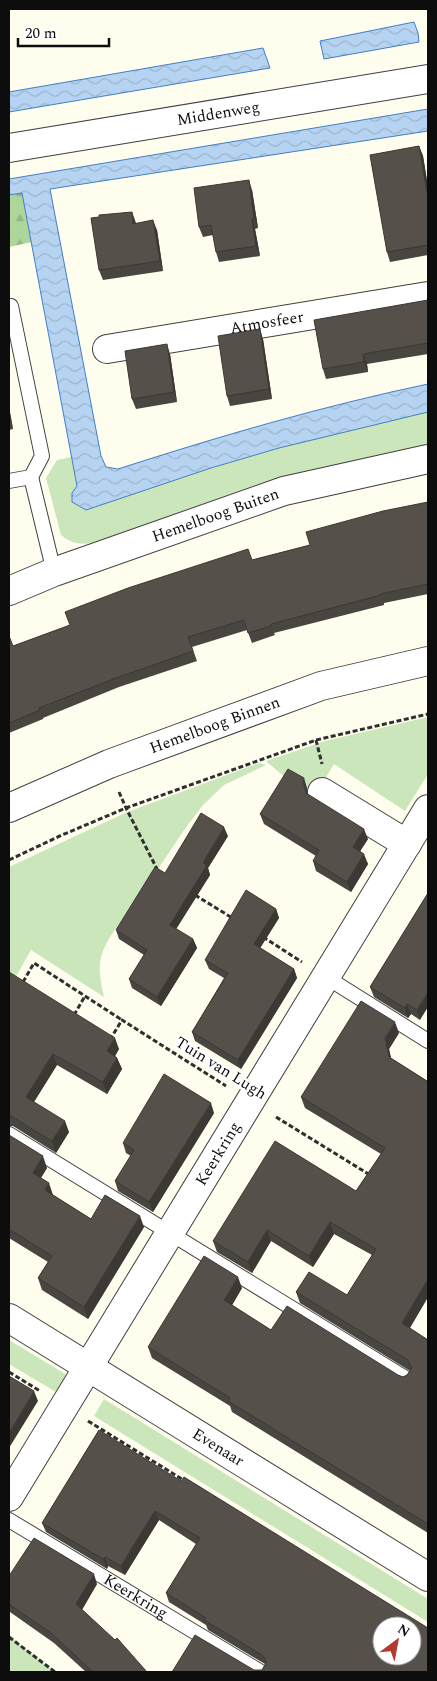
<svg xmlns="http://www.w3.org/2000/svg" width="437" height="1681" font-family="Spectral,serif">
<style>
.grass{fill:#cbe6ba}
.forest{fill:url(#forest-firs)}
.water{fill:url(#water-waves);stroke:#417fc4}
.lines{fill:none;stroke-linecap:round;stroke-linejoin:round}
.service-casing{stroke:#404040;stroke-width:16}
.minor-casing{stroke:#404040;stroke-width:30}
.path{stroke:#2f2f2f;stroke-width:3;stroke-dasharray:5 2.5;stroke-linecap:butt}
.service{stroke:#fff;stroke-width:14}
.minor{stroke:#fff;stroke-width:28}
.wall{fill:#494540}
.shaded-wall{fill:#3c3834}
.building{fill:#55504a;stroke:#3c3834;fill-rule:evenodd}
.labels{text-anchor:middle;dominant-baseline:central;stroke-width:5;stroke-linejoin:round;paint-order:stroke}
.street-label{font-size:16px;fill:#0d0d0d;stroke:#fff}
</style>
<defs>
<pattern id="forest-firs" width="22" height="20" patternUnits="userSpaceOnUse" patternTransform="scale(1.25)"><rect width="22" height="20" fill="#add69a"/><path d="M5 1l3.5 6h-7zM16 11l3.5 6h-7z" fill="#94b684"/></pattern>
<pattern id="water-waves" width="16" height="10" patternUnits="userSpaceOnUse" patternTransform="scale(1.25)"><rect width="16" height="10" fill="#b6d4f2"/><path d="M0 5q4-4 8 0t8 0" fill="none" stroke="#9bb5ce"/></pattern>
</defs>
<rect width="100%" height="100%" fill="#fefdee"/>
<path class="grass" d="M 428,412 L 428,444 L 326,467 L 236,494 L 91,543 C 79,545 71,543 61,535 L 46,478 L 57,460 L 72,457 L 77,486 L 72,493 L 211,468 L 279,448 Z
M 428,717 L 428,774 L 405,811 L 334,764 L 314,797 L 289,781 L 266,761 L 325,741 Z
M 259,763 L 266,765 L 224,785 L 203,805 L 184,830 L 119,928 L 116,928 C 97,956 97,965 104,997 L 31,950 L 9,989 L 9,867 L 125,813 Z
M 9,1340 L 67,1375 L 56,1392 L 9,1364 Z
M 104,1399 L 428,1599 L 428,1622 L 94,1416 Z
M 9,1636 L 55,1672 L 9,1672 Z"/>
<path class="forest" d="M 22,192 L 32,242 L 9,247 L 9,195 Z"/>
<path class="water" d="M 414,22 L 418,33 L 419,42 L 324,59 L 320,41 Z
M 263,48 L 270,68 L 9,112 L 9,92 Z
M 428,109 L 428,131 L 50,189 L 101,456 L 106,467 L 118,469 C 220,436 323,406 428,384 L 428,412 L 279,448 L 211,468 L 86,510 L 72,502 L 72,493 L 77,486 L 22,193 L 9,195 L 9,179 Z"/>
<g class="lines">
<g class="service-casing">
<g id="service">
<path d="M 11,306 L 42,456 L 31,477"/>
<path d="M 9,481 L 31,477 L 54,572"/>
<path d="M 326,977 L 428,1041"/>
<path d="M 9,1134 L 407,1379"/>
<path id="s1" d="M 9,1520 L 261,1672"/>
</g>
</g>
<g class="minor-casing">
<g id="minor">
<path id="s2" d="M 9,148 L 428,79"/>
<path id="s3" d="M 107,349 L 428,296"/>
<path id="s4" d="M 9,591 L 54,572 L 284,491 L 428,459"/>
<path d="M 322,792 L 407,844"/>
<path id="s5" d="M 9,808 L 109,764 L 321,686 L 428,661"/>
<path id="s6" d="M 9,1318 L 428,1577"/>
<path id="s7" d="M 9,1497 L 428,809"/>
</g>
</g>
<path class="path" d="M 316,740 L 322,764
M 119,792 L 126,808 L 157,869
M 9,860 L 62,835 L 126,808 L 316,740 L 428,714
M 195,895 L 234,919
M 263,937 L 302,962
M 23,982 L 34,963 L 122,1020
M 74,1015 L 85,996
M 109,1037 L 111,1038 L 122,1020 L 226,1086
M 276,1117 L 370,1175
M 9,1372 L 40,1391
M 88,1421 L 185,1481
M 9,1637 L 55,1672"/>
<use href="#service" class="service"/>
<use href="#minor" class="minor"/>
</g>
<path class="wall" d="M 419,146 L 423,156 L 428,187 L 428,255 L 390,262 L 387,252 Z
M 252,190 L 258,228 L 255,229 L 260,256 L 219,262 L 216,252 L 213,235 L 203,237 L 199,227 Z
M 132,212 L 136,223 L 157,230 L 163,271 L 103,280 L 99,270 Z
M 428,300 L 428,354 L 367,364 L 368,372 L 326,379 L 323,369 Z
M 263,339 L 272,399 L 230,406 L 227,396 Z
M 170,354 L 177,402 L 136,409 L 132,399 Z
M 9,407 L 13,429 L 9,430 Z
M 428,502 L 428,594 L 384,603 L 384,605 L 274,633 L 275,635 L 252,643 L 247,630 L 192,647 L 197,661 L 119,687 L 43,718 L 43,719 L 9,733 L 9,636 L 13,646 L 252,560 L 310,545 Z
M 307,788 L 307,794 L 368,839 L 360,851 L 368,864 L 351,892 L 316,871 L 313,861 L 316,856 L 264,824 L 260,814 Z
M 228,836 L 208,868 L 210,875 L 176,929 L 193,939 L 197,948 L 161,1006 L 132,988 L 129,979 L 144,955 L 119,939 L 116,930 L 165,873 Z
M 428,893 L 420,1020 L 411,1014 L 408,1018 L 374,997 L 370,987 Z
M 276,909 L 279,918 L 260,948 L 294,969 L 297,978 L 241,1069 L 195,1041 L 192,1032 L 224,978 L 209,969 L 205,960 Z
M 9,972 L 119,1049 L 115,1056 L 117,1058 L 122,1069 L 107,1094 L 57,1065 L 34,1102 L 69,1132 L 56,1153 L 13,1126 L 9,1126 Z
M 399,1033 L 389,1049 L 391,1058 L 427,1081 L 428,1079 L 428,1297 L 410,1328 L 428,1340 L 428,1533 L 232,1412 L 230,1406 L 152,1358 L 148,1347 L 242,1288 L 232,1305 L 271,1330 L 398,1375 L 403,1377 L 407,1375 L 410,1371 L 300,1303 L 296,1292 L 347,1295 L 372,1255 L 334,1234 L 313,1267 L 271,1241 L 252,1273 L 217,1252 L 213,1241 L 356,1191 L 381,1154 L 305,1108 L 301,1097 Z
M 214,1113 L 153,1212 L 118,1191 L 115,1181 L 131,1156 L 126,1153 L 123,1143 Z
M 9,1135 L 47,1168 L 41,1178 L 53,1195 L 91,1219 L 144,1227 L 88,1319 L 42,1290 L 38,1278 L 48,1262 L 9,1238 Z
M 99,1430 L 428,1672 L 254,1670 L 262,1670 L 265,1664 L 208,1630 L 206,1625 L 169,1602 L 166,1593 L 196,1544 L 159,1520 L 125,1575 L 108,1566 L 107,1569 L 46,1532 L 42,1523 Z
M 9,1576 L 97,1584 L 82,1610 L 147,1672 L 86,1672 L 54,1643 L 10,1612 L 9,1610 Z"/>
<path class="shaded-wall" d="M 419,146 L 423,156 L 428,187 L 428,198 Z
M 249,180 L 252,190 L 258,228 L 254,218 Z
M 132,212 L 135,222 L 137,234 L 133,224 Z
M 252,219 L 255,229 L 260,256 L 256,246 Z
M 153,220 L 157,230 L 163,271 L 160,261 Z
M 260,329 L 263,339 L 272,399 L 269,389 Z
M 167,344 L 170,354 L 177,402 L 174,392 Z
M 363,354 L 367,364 L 368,372 L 364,362 Z
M 9,407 L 13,429 L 9,417 Z
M 304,778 L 307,788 L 306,792 L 309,803 L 303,782 Z
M 224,827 L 228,836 L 208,868 L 210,875 L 173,934 L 170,925 L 203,863 Z
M 364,829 L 368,839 L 357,856 L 353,847 Z
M 364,854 L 368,864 L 351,892 L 347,882 Z
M 276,909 L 279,918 L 257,953 L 254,944 Z
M 193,939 L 197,948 L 161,1006 L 157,997 Z
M 294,969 L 297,978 L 241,1069 L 238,1060 Z
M 428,992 L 428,1007 L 420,1020 L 417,1010 Z
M 407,1004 L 411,1014 L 408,1018 L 405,1008 Z
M 395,1022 L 399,1033 L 389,1049 L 393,1068 L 389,1057 L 385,1038 Z
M 115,1038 L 119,1049 L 111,1063 L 107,1051 Z
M 53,1054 L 57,1065 L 30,1108 L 26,1097 Z
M 117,1058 L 122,1069 L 107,1094 L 103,1082 Z
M 211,1103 L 214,1113 L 153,1212 L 149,1202 Z
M 65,1121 L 69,1132 L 56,1153 L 52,1141 Z
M 43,1156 L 47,1168 L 37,1184 L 33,1173 Z
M 49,1183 L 53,1195 L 49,1202 L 45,1190 Z
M 140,1216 L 144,1227 L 88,1319 L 84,1307 Z
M 330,1222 L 334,1234 L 313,1267 L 309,1256 Z
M 267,1230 L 271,1241 L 252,1273 L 248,1262 Z
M 238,1277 L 242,1288 L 228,1312 L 224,1300 Z
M 427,1281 L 428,1284 L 428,1297 L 406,1334 L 402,1323 Z
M 34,1391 L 38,1401 L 9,1448 L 9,1433 Z
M 155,1511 L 159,1520 L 125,1575 L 121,1566 Z
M 105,1557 L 108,1566 L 107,1569 L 103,1559 Z
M 94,1574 L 97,1584 L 79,1614 L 76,1604 Z"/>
<path class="building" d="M 419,146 L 428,198 L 428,245 L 387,252 L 370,155 Z
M 249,180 L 254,218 L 252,219 L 256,246 L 216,252 L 211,225 L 199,227 L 194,188 Z
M 132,212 L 133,224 L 153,220 L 160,261 L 99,270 L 91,218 L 99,217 L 99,215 Z
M 428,300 L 428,343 L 363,354 L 364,362 L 323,369 L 314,320 Z
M 260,329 L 269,389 L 227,396 L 218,336 Z
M 167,344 L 174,392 L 132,399 L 125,351 Z
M 428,502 L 428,584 L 380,594 L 381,595 L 271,624 L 271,626 L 248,633 L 244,620 L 188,637 L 193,651 L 116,678 L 39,708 L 40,710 L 9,723 L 9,636 L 13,646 L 70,625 L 65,612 L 128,588 L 248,549 L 252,560 L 310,545 L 306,532 L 383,511 Z
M 288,769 L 304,778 L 303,782 L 306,793 L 364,829 L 353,847 L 364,854 L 347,882 L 313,861 L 319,850 L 260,814 Z
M 201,813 L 224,827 L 203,863 L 207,865 L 170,925 L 193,939 L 157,997 L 129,979 L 147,950 L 116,930 L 155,867 L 165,873 Z
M 246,890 L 276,909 L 254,944 L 294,969 L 238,1060 L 192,1032 L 228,973 L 205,960 Z
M 428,893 L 428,992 L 417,1010 L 407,1004 L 405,1008 L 370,987 Z
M 9,972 L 115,1038 L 107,1051 L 117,1058 L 103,1082 L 53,1054 L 26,1097 L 65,1121 L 52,1141 L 9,1115 Z
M 361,1001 L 395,1022 L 385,1038 L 389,1057 L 427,1081 L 428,1079 L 428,1282 L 427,1281 L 402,1323 L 428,1340 L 428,1524 L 228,1401 L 230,1398 L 148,1347 L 204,1256 L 238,1277 L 224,1300 L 271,1330 L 287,1306 L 398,1375 L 403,1377 L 407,1375 L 412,1368 L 408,1360 L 296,1292 L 309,1272 L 347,1295 L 376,1249 L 330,1222 L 309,1256 L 267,1230 L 248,1262 L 213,1241 L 275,1141 L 356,1191 L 385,1148 L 301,1097 Z
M 164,1074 L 211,1103 L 149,1202 L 115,1181 L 134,1150 L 123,1143 Z
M 9,1135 L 43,1156 L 33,1173 L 49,1183 L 45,1190 L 91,1219 L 105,1195 L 140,1216 L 84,1307 L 38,1278 L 52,1256 L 9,1229 Z
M 9,1376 L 34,1391 L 9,1433 Z
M 99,1430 L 181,1481 L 184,1477 L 428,1628 L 428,1672 L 172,1672 L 195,1635 L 254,1670 L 262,1670 L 266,1663 L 265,1659 L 262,1655 L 204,1620 L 206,1618 L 166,1593 L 200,1538 L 155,1511 L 121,1566 L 105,1557 L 103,1559 L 42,1523 ZM 382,1626 L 412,1626 L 412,1656 L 382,1656 Z
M 34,1538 L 94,1574 L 76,1604 L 115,1640 L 117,1638 L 147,1672 L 93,1672 L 51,1633 L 9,1604 L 9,1576 Z"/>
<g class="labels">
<g class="street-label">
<text stroke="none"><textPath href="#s2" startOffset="212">Middenweg</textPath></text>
<text stroke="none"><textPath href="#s3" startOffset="162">Atmosfeer</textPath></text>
<text stroke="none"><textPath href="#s4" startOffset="220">Hemelboog Buiten</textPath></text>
<text stroke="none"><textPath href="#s5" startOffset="222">Hemelboog Binnen</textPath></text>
<text transform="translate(221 1068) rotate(32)">Tuin van Lugh</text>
<text stroke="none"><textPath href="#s7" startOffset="402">Keerkring</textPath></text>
<text stroke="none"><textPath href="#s6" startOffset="246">Evenaar</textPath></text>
<text stroke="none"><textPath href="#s1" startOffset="148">Keerkring</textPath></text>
</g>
</g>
<rect width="437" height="1681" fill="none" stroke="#0d0d0d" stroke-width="20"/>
<g transform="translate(397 1641) rotate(32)"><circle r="24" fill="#ffffff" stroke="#9e9e9e"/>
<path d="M0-4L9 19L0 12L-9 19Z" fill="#b4392e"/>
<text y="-8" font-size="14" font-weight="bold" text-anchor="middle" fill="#0d0d0d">N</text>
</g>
<path d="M18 38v8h91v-8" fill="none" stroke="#0d0d0d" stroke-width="2.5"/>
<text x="25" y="38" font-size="15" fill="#0d0d0d" stroke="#ffffff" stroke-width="4" paint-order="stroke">20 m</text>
</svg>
